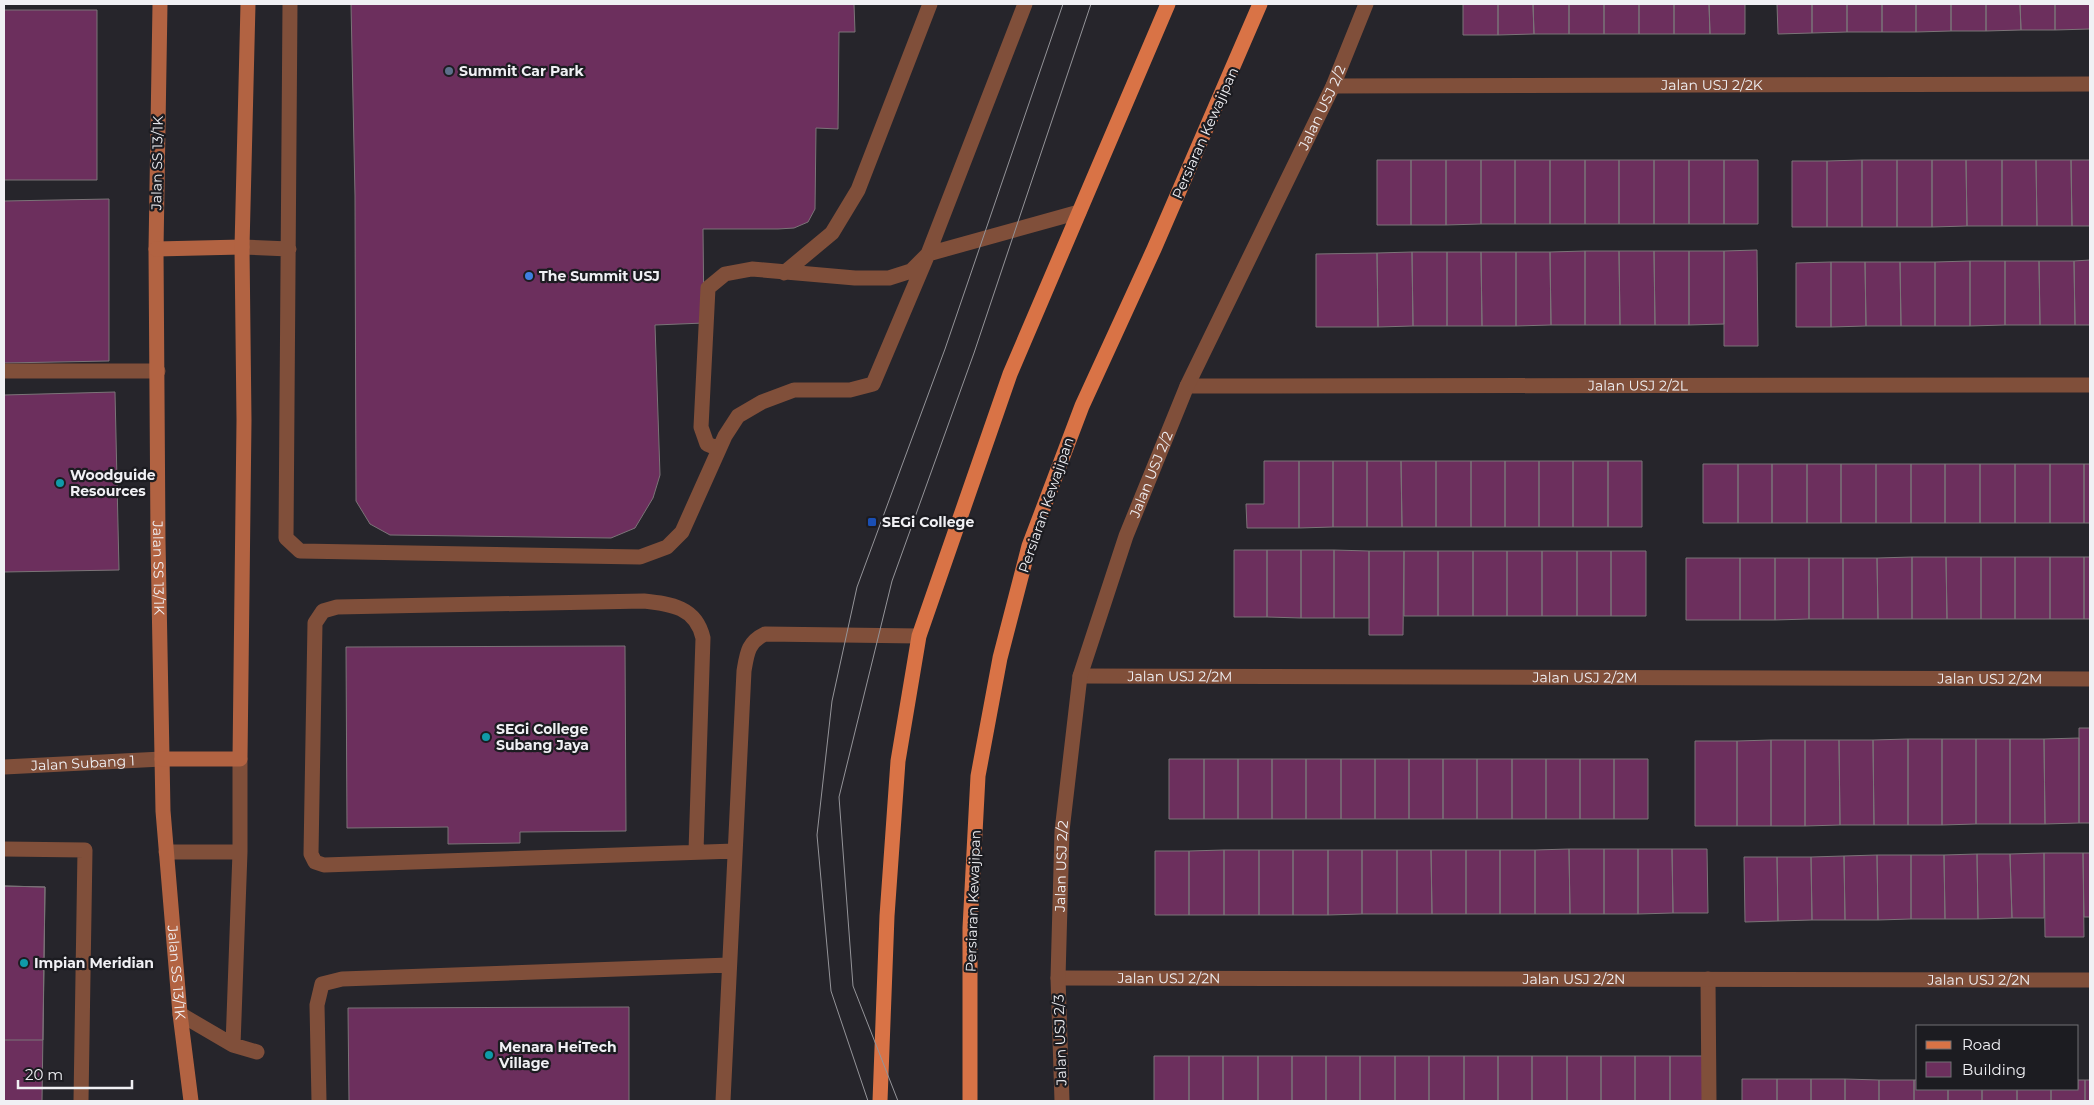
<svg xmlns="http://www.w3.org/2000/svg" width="2094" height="1105" font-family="Montserrat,sans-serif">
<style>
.building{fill:#6c2f5d;stroke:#7b7478}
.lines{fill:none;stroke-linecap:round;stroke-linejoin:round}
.lane{stroke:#804f3a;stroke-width:15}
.street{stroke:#804f3a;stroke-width:15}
.secondary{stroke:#b26342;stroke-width:15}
.primary{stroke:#d97346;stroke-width:15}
.tram{stroke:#949499;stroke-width:1}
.service-dot{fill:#5c6f8a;stroke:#1c1c21;stroke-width:2}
.shop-dot{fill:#3f7fe0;stroke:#1c1c21;stroke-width:2}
.culture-dot{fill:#0f9aa8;stroke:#1c1c21;stroke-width:2}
.transit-dot{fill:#1a4fb4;stroke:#1c1c21;stroke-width:2}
.labels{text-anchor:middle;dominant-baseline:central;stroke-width:4.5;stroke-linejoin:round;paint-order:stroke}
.poi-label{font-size:14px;font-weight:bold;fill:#f0f0f4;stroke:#1c1c21;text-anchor:start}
.street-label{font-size:14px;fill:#f0f0f4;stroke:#1c1c21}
</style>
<rect width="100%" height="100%" fill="#26252b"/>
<path class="building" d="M 351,4 L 854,4 L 855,32 L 839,32 L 838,129 L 816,128 L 815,209 L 808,222 L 794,228 L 778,229 L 703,229 L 704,323 L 655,325 L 660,475 L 653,498 L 635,528 L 611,538 L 390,535 L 370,524 L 356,501 L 355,196 Z
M 1463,4 L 1498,4 L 1498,35 L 1463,35 Z
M 1498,4 L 1533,4 L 1534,34 L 1498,35 Z
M 1533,4 L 1569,4 L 1569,34 L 1534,34 Z
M 1569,4 L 1604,4 L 1604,34 L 1569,34 Z
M 1604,4 L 1639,4 L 1639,34 L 1604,34 Z
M 1639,4 L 1674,4 L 1674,34 L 1639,34 Z
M 1674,4 L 1709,4 L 1710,34 L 1674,34 Z
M 1709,4 L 1745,4 L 1745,34 L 1710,34 Z
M 1777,4 L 1812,4 L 1812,33 L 1778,34 Z
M 1812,4 L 1847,4 L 1847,32 L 1812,33 Z
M 1847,4 L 1882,4 L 1882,32 L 1847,32 Z
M 1882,4 L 1916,4 L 1916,32 L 1882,32 Z
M 1916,4 L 1951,4 L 1951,31 L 1916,32 Z
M 1951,4 L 1986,4 L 1986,31 L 1951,31 Z
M 1986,4 L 2020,4 L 2021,30 L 1986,31 Z
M 2020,4 L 2055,4 L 2055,30 L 2021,30 Z
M 2055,4 L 2090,4 L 2090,29 L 2055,30 Z
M 4,10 L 97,10 L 97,180 L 4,180 Z
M 1377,160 L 1411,160 L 1411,225 L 1377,225 Z
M 1411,160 L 1446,160 L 1446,225 L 1411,225 Z
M 1446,160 L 1481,160 L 1481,224 L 1446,225 Z
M 1481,160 L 1515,160 L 1515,224 L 1481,224 Z
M 1515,160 L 1550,160 L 1550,224 L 1515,224 Z
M 1550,160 L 1585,160 L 1585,224 L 1550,224 Z
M 1585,160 L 1619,160 L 1619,224 L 1585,224 Z
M 1619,160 L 1654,160 L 1654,224 L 1619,224 Z
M 1654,160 L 1689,160 L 1689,224 L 1654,224 Z
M 1689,160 L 1724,160 L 1724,224 L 1689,224 Z
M 1724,160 L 1758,160 L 1758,224 L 1724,224 Z
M 1862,160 L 1862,227 L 1827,227 L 1827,161 Z
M 1862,160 L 1897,160 L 1897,227 L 1862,227 Z
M 1897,160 L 1932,160 L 1932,227 L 1897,227 Z
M 1932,160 L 1966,160 L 1967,226 L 1932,227 Z
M 1966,160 L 2002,160 L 2002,226 L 1967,226 Z
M 2002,160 L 2036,160 L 2037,226 L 2002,226 Z
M 2036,160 L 2071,160 L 2072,226 L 2037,226 Z
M 2071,160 L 2090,160 L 2090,226 L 2072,226 Z
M 1792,161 L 1827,161 L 1827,227 L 1792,227 Z
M 109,199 L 109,361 L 4,363 L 4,201 Z
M 1757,250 L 1758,346 L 1724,346 L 1724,251 Z
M 1585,251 L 1585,325 L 1551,325 L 1550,252 Z
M 1585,251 L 1619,251 L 1620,325 L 1585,325 Z
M 1619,251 L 1654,251 L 1655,325 L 1620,325 Z
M 1654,251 L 1689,251 L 1689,325 L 1655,325 Z
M 1689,251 L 1724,251 L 1724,324 L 1689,325 Z
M 1412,252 L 1413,326 L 1378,327 L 1377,253 Z
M 1412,252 L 1447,252 L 1447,326 L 1413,326 Z
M 1447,252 L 1481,252 L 1482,326 L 1447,326 Z
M 1481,252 L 1516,252 L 1516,326 L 1482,326 Z
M 1516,252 L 1550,252 L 1551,325 L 1516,326 Z
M 1377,253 L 1378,327 L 1316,327 L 1316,254 Z
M 2090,260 L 2090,325 L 2075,325 L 2074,261 Z
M 1970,261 L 1970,326 L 1935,326 L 1935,262 Z
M 1970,261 L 2005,261 L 2005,325 L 1970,326 Z
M 2005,261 L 2039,261 L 2040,325 L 2005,325 Z
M 2039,261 L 2074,261 L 2075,325 L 2040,325 Z
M 1831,262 L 1831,327 L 1796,327 L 1796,263 Z
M 1831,262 L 1865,262 L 1866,326 L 1831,327 Z
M 1865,262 L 1900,262 L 1901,326 L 1866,326 Z
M 1900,262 L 1935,262 L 1935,326 L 1901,326 Z
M 115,392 L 119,570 L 4,572 L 4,395 Z
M 1264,461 L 1299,461 L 1299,528 L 1247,528 L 1246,504 L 1264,504 Z
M 1299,461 L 1333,461 L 1333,527 L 1299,528 Z
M 1333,461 L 1367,461 L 1367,527 L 1333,527 Z
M 1367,461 L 1401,461 L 1402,527 L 1367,527 Z
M 1401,461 L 1436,461 L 1436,527 L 1402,527 Z
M 1436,461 L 1471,461 L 1471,527 L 1436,527 Z
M 1471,461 L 1505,461 L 1505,527 L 1471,527 Z
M 1505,461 L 1539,461 L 1539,527 L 1505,527 Z
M 1539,461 L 1573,461 L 1573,527 L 1539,527 Z
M 1573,461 L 1608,461 L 1608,527 L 1573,527 Z
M 1608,461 L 1642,461 L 1642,527 L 1608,527 Z
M 1703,464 L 1738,464 L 1738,523 L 1703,523 Z
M 1738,464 L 1772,464 L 1772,523 L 1738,523 Z
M 1772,464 L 1807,464 L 1807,523 L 1772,523 Z
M 1807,464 L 1841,464 L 1841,523 L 1807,523 Z
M 1841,464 L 1876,464 L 1876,523 L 1841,523 Z
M 1876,464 L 1911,464 L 1911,523 L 1876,523 Z
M 1911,464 L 1945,464 L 1945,523 L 1911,523 Z
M 1945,464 L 1980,464 L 1980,523 L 1945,523 Z
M 1980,464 L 2015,464 L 2015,523 L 1980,523 Z
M 2015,464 L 2050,464 L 2050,523 L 2015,523 Z
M 2050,464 L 2084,464 L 2084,523 L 2050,523 Z
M 2084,464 L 2090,464 L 2090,523 L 2084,523 Z
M 1234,550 L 1267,550 L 1267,617 L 1234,617 Z
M 1267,550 L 1301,550 L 1301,618 L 1267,617 Z
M 1301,550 L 1334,550 L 1334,618 L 1301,618 Z
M 1334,550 L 1369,551 L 1369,618 L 1334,618 Z
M 1369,551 L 1404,551 L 1403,635 L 1369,635 Z
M 1404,551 L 1438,551 L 1438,616 L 1404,616 Z
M 1438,551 L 1473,551 L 1473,616 L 1438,616 Z
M 1473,551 L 1507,551 L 1507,616 L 1473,616 Z
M 1507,551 L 1542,551 L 1542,616 L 1507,616 Z
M 1542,551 L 1577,551 L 1577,616 L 1542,616 Z
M 1577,551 L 1611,551 L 1611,616 L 1577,616 Z
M 1611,551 L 1646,551 L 1646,616 L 1611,616 Z
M 1912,557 L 1912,619 L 1878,619 L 1877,558 Z
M 1912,557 L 1946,557 L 1947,619 L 1912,619 Z
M 1946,557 L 1981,557 L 1981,619 L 1947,619 Z
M 1981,557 L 2015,557 L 2015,619 L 1981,619 Z
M 2015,557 L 2050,557 L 2050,619 L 2015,619 Z
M 2050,557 L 2084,557 L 2084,619 L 2050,619 Z
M 2084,557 L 2090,557 L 2090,619 L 2084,619 Z
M 1686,558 L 1740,558 L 1740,620 L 1686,620 Z
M 1740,558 L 1775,558 L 1775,620 L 1740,620 Z
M 1775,558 L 1809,558 L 1809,619 L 1775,620 Z
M 1809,558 L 1843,558 L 1843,619 L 1809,619 Z
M 1843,558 L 1877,558 L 1878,619 L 1843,619 Z
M 625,646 L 626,831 L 520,832 L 520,843 L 448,844 L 448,827 L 347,828 L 346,647 Z
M 2079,728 L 2090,728 L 2090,823 L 2079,823 Z
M 2079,738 L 2079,823 L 2045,824 L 2044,739 Z
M 1908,739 L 1942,739 L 1942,825 L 1908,825 Z
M 1908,739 L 1908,825 L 1874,825 L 1873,740 Z
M 1942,739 L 1976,739 L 1976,824 L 1942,825 Z
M 1976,739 L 2010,739 L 2010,824 L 1976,824 Z
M 2010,739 L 2044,739 L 2045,824 L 2010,824 Z
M 1771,740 L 1805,740 L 1805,826 L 1771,826 Z
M 1771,740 L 1771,826 L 1737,826 L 1737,741 Z
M 1805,740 L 1839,740 L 1840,825 L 1805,826 Z
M 1839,740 L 1873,740 L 1874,825 L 1840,825 Z
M 1695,741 L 1737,741 L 1737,826 L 1695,826 Z
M 1169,759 L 1204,759 L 1204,819 L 1169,819 Z
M 1204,759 L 1238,759 L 1238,819 L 1204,819 Z
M 1238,759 L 1272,759 L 1272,819 L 1238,819 Z
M 1272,759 L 1306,759 L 1306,819 L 1272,819 Z
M 1306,759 L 1341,759 L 1341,819 L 1306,819 Z
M 1341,759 L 1375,759 L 1375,819 L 1341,819 Z
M 1375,759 L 1409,759 L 1409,819 L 1375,819 Z
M 1409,759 L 1443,759 L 1443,819 L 1409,819 Z
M 1443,759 L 1477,759 L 1477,819 L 1443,819 Z
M 1477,759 L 1512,759 L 1512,819 L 1477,819 Z
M 1512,759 L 1546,759 L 1546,819 L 1512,819 Z
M 1546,759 L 1580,759 L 1580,819 L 1546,819 Z
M 1580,759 L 1614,759 L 1614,819 L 1580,819 Z
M 1614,759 L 1648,759 L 1648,819 L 1614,819 Z
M 1569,849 L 1570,914 L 1535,914 L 1535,850 Z
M 1569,849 L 1604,849 L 1604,914 L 1570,914 Z
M 1604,849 L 1638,849 L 1638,914 L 1604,914 Z
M 1638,849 L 1672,849 L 1673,913 L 1638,914 Z
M 1672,849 L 1707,849 L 1708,913 L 1673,913 Z
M 1224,850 L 1224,915 L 1189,915 L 1189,851 Z
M 1224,850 L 1259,850 L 1259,915 L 1224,915 Z
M 1259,850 L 1293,850 L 1293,915 L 1259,915 Z
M 1293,850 L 1328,850 L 1328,915 L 1293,915 Z
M 1328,850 L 1362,850 L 1362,914 L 1328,915 Z
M 1362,850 L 1397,850 L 1397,914 L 1362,914 Z
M 1397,850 L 1431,850 L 1432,914 L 1397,914 Z
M 1431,850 L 1466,850 L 1466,914 L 1432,914 Z
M 1466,850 L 1500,850 L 1500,914 L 1466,914 Z
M 1500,850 L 1535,850 L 1535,914 L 1500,914 Z
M 1155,851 L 1189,851 L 1189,915 L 1155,915 Z
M 2044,853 L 2044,918 L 2012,918 L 2010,854 Z
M 2044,853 L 2083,853 L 2084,937 L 2045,937 Z
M 2083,853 L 2090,853 L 2090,917 L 2084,917 Z
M 1977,854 L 2010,854 L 2012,918 L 1978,919 Z
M 1977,854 L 1978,919 L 1945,919 L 1944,855 Z
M 1877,855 L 1911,855 L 1911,919 L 1878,920 Z
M 1877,855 L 1878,920 L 1845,920 L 1844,856 Z
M 1911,855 L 1944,855 L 1945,919 L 1911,919 Z
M 1844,856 L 1845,920 L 1812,920 L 1811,857 Z
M 1744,857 L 1777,857 L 1778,921 L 1745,922 Z
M 1777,857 L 1811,857 L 1812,920 L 1778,921 Z
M 4,886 L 45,887 L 43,1040 L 4,1040 Z
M 4,886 L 45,887 L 42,1101 L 4,1101 Z
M 629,1007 L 629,1101 L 349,1101 L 348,1008 Z
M 1154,1056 L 1189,1056 L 1189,1101 L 1154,1101 Z
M 1189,1056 L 1223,1056 L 1223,1101 L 1189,1101 Z
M 1223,1056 L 1258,1056 L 1258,1101 L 1223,1101 Z
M 1258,1056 L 1292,1056 L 1292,1101 L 1258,1101 Z
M 1292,1056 L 1326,1056 L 1326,1101 L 1292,1101 Z
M 1326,1056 L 1360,1056 L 1360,1101 L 1326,1101 Z
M 1360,1056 L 1395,1056 L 1395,1101 L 1360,1101 Z
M 1395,1056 L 1429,1056 L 1429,1101 L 1395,1101 Z
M 1429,1056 L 1464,1056 L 1464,1101 L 1429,1101 Z
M 1464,1056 L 1498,1056 L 1498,1101 L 1464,1101 Z
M 1498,1056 L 1532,1056 L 1532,1101 L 1498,1101 Z
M 1532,1056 L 1567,1056 L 1567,1101 L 1532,1101 Z
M 1567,1056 L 1601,1056 L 1601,1101 L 1567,1101 Z
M 1601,1056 L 1635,1056 L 1635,1101 L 1601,1101 Z
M 1635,1056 L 1670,1056 L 1670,1101 L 1635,1101 Z
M 1670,1056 L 1704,1056 L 1704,1101 L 1670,1101 Z
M 1742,1079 L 1777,1079 L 1777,1101 L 1742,1101 Z
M 1777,1079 L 1811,1079 L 1811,1101 L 1777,1101 Z
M 1811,1079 L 1845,1079 L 1845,1101 L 1811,1101 Z
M 1845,1079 L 1879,1080 L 1879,1101 L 1845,1101 Z
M 1879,1080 L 1914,1080 L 1914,1101 L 1879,1101 Z
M 1914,1080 L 1918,1080 L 1918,1089 L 1948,1089 L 1948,1101 L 1914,1101 Z
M 2078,1080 L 2085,1080 L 2085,1101 L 2051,1101 L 2051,1089 L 2078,1089 Z
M 2085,1080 L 2090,1080 L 2090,1101 L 2085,1101 Z
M 1948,1089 L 1982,1089 L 1982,1101 L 1948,1101 Z
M 1982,1089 L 2017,1089 L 2017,1101 L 1982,1101 Z
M 2017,1089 L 2051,1089 L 2051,1101 L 2017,1101 Z"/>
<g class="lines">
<path class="lane" d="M 290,4 L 286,538 L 300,551 L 640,557 L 667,547 L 682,532 L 725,436 L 738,416 L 762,402 L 794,390 L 850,390 L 873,384 L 928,254 L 1025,4
M 242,247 L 289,249
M 784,273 L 832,233 L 858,190 L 930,4
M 4,371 L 158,371
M 719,449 L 707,444 L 701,427 L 708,288 L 725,274 L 752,269 L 855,278 L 889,278 L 911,271 L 928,254 L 1079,212
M 4,849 L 85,850 L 81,1101
M 696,851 L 703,638 C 696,607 671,604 644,601 L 337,607 L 323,611 L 315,623 L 311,854 L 315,862 L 324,865 L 735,851
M 166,852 L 240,852 L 240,759
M 1708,979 L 1709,1101
M 180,1014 L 233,1045 L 240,852
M 233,1045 L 257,1052
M 319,1101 L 317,1005 L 322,984 L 342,979 L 729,965
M 723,1101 L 744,671 C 747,653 748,642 765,634 L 919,636"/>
<g class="street">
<path id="s1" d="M 1333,86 L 2090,84"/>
<path id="s2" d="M 1187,386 L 2090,385"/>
<path id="s3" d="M 1080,676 L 2090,679"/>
<path id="s4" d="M 4,767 L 162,759"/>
<path id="s5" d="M 1058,978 L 2090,980"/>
<path id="s6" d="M 1062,1101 L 1058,978 L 1062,831 L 1080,676 L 1126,536 L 1187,386 L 1333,86 L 1366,4"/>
</g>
<g class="secondary">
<path id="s7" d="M 160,4 L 156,249 L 158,541 L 163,811 L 180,1014 L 191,1101"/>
<path d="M 156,249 L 242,247"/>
<path d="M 162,759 L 240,759 L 244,420 L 242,247 L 248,4"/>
</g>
<path class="primary" d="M 880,1101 L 887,916 L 898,761 L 919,636 L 1010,374 L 1168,4
M 970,1101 L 970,928 L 978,776 L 1000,658 L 1029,546 L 1082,406 L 1154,249 L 1260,4"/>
<path class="tram" d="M 868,1101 L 831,991 L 817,835 L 832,701 L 857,587 L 945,349 L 1063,4
M 898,1101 L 853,986 L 839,797 L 892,581 L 974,353 L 1091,4"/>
</g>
<circle class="service-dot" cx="449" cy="71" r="5"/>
<circle class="shop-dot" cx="529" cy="276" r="5"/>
<g class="culture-dot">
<circle cx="60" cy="483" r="5"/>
<circle cx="486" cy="737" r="5"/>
<circle cx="24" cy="963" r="5"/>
<circle cx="489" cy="1055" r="5"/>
</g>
<rect class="transit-dot" x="867" y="517" width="10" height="10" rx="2.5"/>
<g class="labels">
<g class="poi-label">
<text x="459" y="71">Summit Car Park</text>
<text x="539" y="276">The Summit USJ</text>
<text x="70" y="475">Woodguide<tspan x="70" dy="16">Resources</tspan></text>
<text x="882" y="522">SEGi College</text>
<text x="496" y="729">SEGi College<tspan x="496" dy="16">Subang Jaya</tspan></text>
<text x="34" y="963">Impian Meridian</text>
<text x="499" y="1047">Menara HeiTech<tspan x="499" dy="16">Village</tspan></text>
</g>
<g class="street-label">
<text stroke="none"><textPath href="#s1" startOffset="379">Jalan USJ 2/2K</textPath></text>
<text stroke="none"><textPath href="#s6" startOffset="1045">Jalan USJ 2/2</textPath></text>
<text transform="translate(1205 133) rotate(-66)">Persiaran Kewajipan</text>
<text transform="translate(157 163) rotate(-89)">Jalan SS 13/1K</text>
<text stroke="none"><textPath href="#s2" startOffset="451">Jalan USJ 2/2L</textPath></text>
<text stroke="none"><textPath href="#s6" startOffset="640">Jalan USJ 2/2</textPath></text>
<text transform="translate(1046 505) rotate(-71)">Persiaran Kewajipan</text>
<text stroke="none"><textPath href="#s7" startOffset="564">Jalan SS 13/1K</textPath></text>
<text stroke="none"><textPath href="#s3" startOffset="100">Jalan USJ 2/2M</textPath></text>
<text stroke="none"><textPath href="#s3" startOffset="505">Jalan USJ 2/2M</textPath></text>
<text stroke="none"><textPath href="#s3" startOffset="910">Jalan USJ 2/2M</textPath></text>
<text stroke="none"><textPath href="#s4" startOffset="79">Jalan Subang 1</textPath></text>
<text stroke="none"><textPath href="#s6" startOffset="235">Jalan USJ 2/2</textPath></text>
<text transform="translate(973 901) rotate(-88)">Persiaran Kewajipan</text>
<text stroke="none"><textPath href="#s7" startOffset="969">Jalan SS 13/1K</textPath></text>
<text stroke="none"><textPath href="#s5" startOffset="111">Jalan USJ 2/2N</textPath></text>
<text stroke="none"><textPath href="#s5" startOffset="516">Jalan USJ 2/2N</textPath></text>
<text stroke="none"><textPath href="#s5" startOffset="921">Jalan USJ 2/2N</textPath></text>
<text transform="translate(1060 1040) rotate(-92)">Jalan USJ 2/3</text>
</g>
</g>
<rect width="2094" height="1105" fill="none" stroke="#f0f0f4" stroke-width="10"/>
<rect x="1916" y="1025" width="162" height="65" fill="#1c1c21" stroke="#717175"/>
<rect x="1926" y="1041" width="25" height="8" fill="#d97346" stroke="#717175"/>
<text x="1962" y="1050" font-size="15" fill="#f0f0f4">Road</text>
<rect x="1926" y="1062" width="25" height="15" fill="#6c2f5d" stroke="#717175"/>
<text x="1962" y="1075" font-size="15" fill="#f0f0f4">Building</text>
<path d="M18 1080v8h114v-8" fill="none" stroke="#f0f0f4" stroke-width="2.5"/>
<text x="25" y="1080" font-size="15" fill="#f0f0f4" stroke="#1c1c21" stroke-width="4" paint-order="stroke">20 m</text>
</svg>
